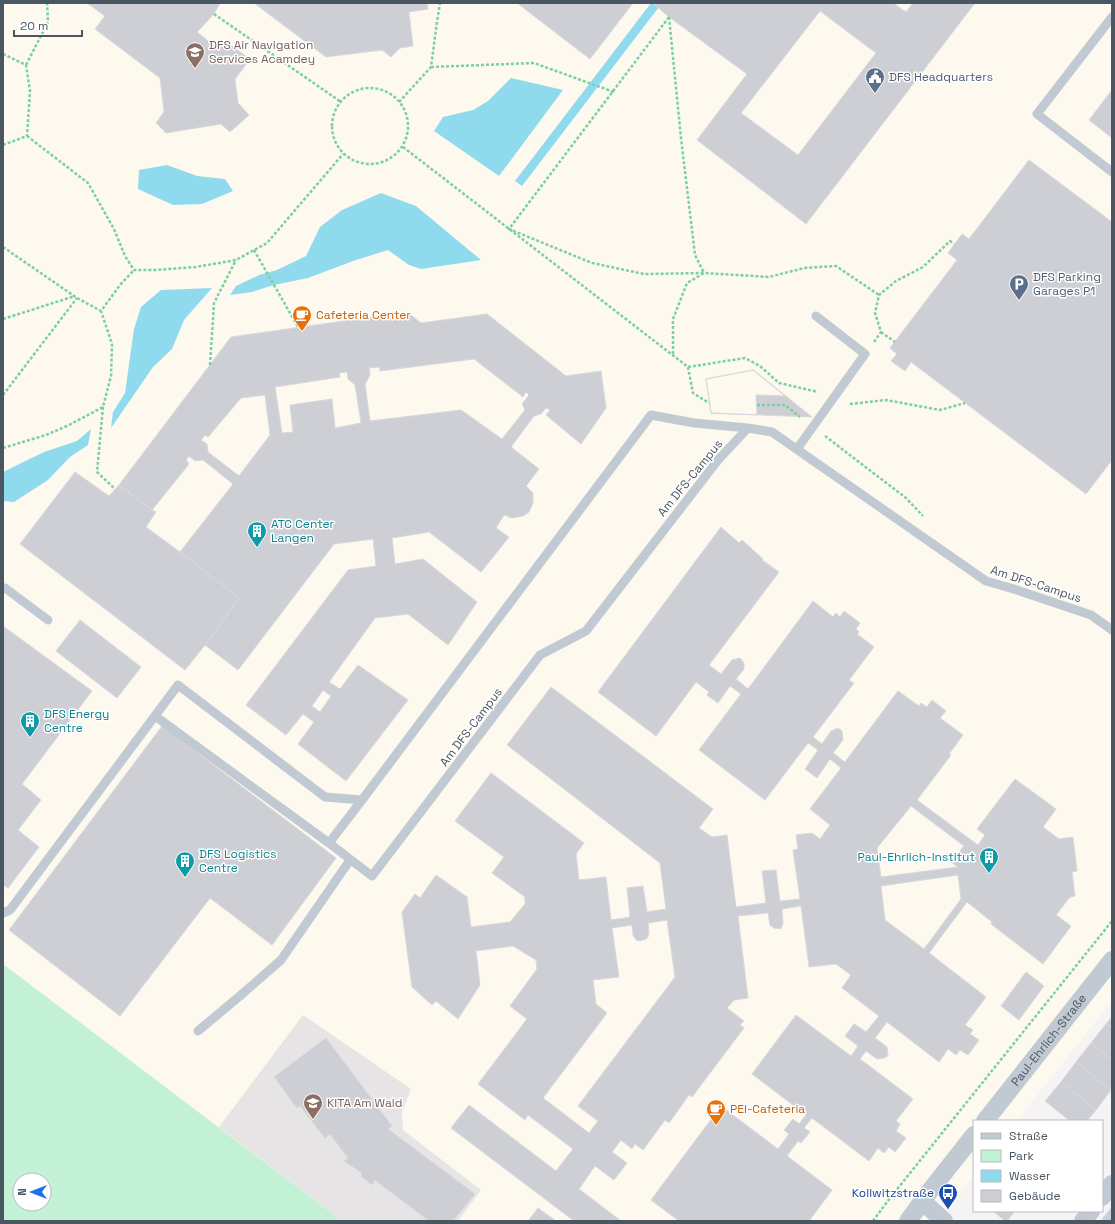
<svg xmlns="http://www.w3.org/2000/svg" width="1115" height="1224" font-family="'Space Grotesk',sans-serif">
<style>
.commercial{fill:#fdf9ef}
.education{fill:#e6e4e5}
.green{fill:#c3f1d5;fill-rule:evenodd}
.water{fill:#90daee}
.building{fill:#cdcfd5;stroke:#d7d9de;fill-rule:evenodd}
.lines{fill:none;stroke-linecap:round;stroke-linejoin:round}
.path{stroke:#7ad0a6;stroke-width:2.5;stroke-dasharray:3 2;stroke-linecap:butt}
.service{stroke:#c1cad2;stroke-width:9}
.minor{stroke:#c1cad2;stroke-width:18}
.labels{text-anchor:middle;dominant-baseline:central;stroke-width:3;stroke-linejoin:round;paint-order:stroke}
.education-label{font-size:12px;fill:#785e54;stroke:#fff;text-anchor:start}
.service-label{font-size:12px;fill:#4e5e75;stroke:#fff;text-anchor:start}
.food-label{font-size:12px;fill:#c56008;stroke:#fff;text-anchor:start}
.street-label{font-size:12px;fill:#4a5661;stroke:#fff}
.culture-label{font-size:12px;fill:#0d838f;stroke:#fff;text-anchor:start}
.transit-label{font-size:12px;fill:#164399;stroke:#fff;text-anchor:end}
</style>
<rect width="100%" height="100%" fill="#f5f3f3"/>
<path class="commercial" d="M 3,3 L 1112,3 L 1112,1001 L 1017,1121 L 974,1121 L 974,1176 L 939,1221 L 342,1221 L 3,964 Z"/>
<path class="education" d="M 303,1015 L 411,1089 L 402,1112 L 403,1130 L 481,1190 L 458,1221 L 342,1221 L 219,1127 Z"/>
<path class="green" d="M 3,964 L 342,1221 L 3,1221 ZM 20,1180 L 44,1180 L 44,1204 L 20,1204 Z"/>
<path class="water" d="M 651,3 L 662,3 L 522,186 L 515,181 Z
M 511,78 L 563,90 L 499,176 L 434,131 L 443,117 L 473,110 L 488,101 Z
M 167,165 L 197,176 L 225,179 L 233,191 L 202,204 L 173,205 L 138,189 L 139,170 Z
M 381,193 L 416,206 L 481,260 L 421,269 L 409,265 L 388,250 L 353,261 L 308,278 L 274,285 L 252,292 L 230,295 L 236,286 L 259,275 L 277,270 L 306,256 L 320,227 L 342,210 Z
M 212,288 L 184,320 L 172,349 L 153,367 L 111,428 L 113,412 L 125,393 L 134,329 L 141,307 L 161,290 Z
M 91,429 L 88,445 L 70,457 L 48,480 L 14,502 L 3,501 L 3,472 L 44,452 L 77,441 Z"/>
<path class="building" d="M 87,3 L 220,3 L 214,14 L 197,32 L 213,45 L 229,44 L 250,59 L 235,79 L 238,103 L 249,115 L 230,132 L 221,124 L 166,133 L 156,123 L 164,112 L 160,78 L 95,29 L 105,16 Z
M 254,3 L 427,3 L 428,9 L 409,12 L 413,46 L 400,48 L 391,57 L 382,50 L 326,57 Z
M 517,3 L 633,3 L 590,59 Z
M 653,3 L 893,3 L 906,12 L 913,3 L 975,3 L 806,224 L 697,140 L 747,74 L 669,17 ZM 820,11 L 876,53 L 798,155 L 741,113 Z
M 1112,90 L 1112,138 L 1089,120 Z
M 1029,160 L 1112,222 L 1112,460 L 1086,494 L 911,362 L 905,371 L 891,361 L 897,354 L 890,348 L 957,260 L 948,253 L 962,234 L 969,239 Z
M 407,312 L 421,323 L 487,314 L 566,376 L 601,371 L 606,408 L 581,444 L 546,415 L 550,410 L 546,408 L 541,414 L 534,416 L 511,447 L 539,469 L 526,486 L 533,493 L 533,503 L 529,512 L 523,516 L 512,518 L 504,515 L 496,528 L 509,537 L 481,572 L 429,532 L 392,538 L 395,564 L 423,559 L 477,602 L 448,645 L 408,614 L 375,618 L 329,682 L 340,689 L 358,665 L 408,700 L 346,781 L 298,744 L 314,722 L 303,714 L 286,735 L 246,705 L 348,570 L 376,566 L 373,539 L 334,544 L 238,670 L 205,645 L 239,598 L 180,552 L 233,484 L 203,460 L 195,461 L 189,456 L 186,460 L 189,464 L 152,510 L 119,485 L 231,337 ZM 474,359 L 523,397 L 526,392 L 529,395 L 522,404 L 525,410 L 502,439 L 461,410 L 370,421 L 365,384 L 370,375 L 369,368 L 379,367 L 380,371 ZM 347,372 L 348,379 L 355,385 L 361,423 L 335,428 L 332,399 L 290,405 L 293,432 L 282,433 L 275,387 L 340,377 L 339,373 ZM 265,395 L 270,435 L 239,476 L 208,452 L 207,444 L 201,440 L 205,435 L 208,437 L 241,398 ZM 323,690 L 331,696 L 320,712 L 312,706 Z
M 753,370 L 756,372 L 812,417 L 711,413 L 706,379 Z
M 753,370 L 785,396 L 756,395 L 757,415 L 711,413 L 706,379 Z
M 75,472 L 109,496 L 119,485 L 152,510 L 156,512 L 146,527 L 180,552 L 239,598 L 205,645 L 185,670 L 20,544 Z
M 721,527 L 739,543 L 742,540 L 763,559 L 762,560 L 779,572 L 709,665 L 721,674 L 732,660 L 740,658 L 744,663 L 744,669 L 736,679 L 748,689 L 813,601 L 833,617 L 836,613 L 840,617 L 844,611 L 860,623 L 856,629 L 859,632 L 857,634 L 874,647 L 849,680 L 854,683 L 813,737 L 822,744 L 831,731 L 838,728 L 842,731 L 843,740 L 833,753 L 845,762 L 898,691 L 919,706 L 921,703 L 927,707 L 932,700 L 946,711 L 940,718 L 963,735 L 949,754 L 951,755 L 917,800 L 978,845 L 985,835 L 977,829 L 1015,779 L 1056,809 L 1043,827 L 1059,839 L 1073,837 L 1077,871 L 1072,872 L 1075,896 L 1070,897 L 1056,915 L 1071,926 L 1043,964 L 991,924 L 992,922 L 967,902 L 929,953 L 986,997 L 965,1025 L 973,1030 L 970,1034 L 979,1040 L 968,1055 L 960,1050 L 956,1055 L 948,1049 L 939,1062 L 887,1022 L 875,1038 L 887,1047 L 888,1056 L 884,1058 L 877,1059 L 866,1051 L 860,1059 L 913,1099 L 896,1121 L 900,1124 L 896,1131 L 906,1138 L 895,1152 L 889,1147 L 884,1153 L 878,1148 L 869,1161 L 812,1118 L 804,1128 L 810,1132 L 801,1143 L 798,1141 L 787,1156 L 832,1190 L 809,1221 L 679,1221 L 651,1200 L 721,1106 L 778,1149 L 789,1134 L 784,1130 L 793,1119 L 799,1124 L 806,1115 L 752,1074 L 796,1015 L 851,1056 L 858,1046 L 845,1036 L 854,1024 L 866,1032 L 879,1016 L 842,988 L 851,975 L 836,964 L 809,967 L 801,906 L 782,909 L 783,923 L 781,929 L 774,928 L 770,925 L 768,913 L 738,916 L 748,998 L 734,1000 L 727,1008 L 744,1021 L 740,1025 L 744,1028 L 692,1097 L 689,1095 L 669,1123 L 665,1120 L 643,1150 L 635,1144 L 632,1149 L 621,1140 L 612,1152 L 627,1163 L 614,1180 L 595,1166 L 579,1189 L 621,1221 L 574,1221 L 451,1128 L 469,1105 L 556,1171 L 573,1149 L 528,1115 L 525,1120 L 478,1084 L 527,1019 L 510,1006 L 537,969 L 536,960 L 513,946 L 476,951 L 480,985 L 458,1019 L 436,1001 L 432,1005 L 412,987 L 402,912 L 415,894 L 420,898 L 436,875 L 467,897 L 471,927 L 510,922 L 525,904 L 525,897 L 492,873 L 504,857 L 455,821 L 491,773 L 584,843 L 576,854 L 579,880 L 606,877 L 611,920 L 630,917 L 627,888 L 643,886 L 647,912 L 666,909 L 660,863 L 507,745 L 551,687 L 713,809 L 699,828 L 712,837 L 727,835 L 736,907 L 766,903 L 762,871 L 776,870 L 780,901 L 800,899 L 793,850 L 798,849 L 796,835 L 812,833 L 820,839 L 830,825 L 810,809 L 841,768 L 830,759 L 817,778 L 805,769 L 818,750 L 808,743 L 765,800 L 699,750 L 741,694 L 730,686 L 718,703 L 707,695 L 709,692 L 696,682 L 656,736 L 598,692 ZM 911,806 L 964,846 L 951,862 L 958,867 L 881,877 L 877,848 ZM 958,875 L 961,899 L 924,949 L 885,920 L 881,886 ZM 667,920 L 675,977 L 578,1106 L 598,1121 L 589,1133 L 543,1098 L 607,1013 L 596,1004 L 593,980 L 619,977 L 612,928 L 632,925 L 633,935 L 636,940 L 640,941 L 646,939 L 648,937 L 649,933 L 648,923 Z
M 80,620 L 141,667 L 117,698 L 56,651 Z
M 3,626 L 92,691 L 22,784 L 41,800 L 18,830 L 39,847 L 8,888 L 3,885 Z
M 162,726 L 336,858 L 272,945 L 210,898 L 120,1016 L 9,930 Z
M 1026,972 L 1044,986 L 1019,1020 L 1001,1006 Z
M 1112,1017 L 1112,1029 L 1106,1024 Z
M 1106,1024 L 1112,1029 L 1112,1060 L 1091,1043 Z
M 326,1038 L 392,1126 L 388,1129 L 475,1194 L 453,1221 L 429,1221 L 375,1180 L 372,1185 L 361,1176 L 362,1173 L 344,1161 L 348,1158 L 330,1134 L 325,1138 L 300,1106 L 297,1108 L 274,1077 Z
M 1091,1043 L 1112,1060 L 1112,1089 L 1111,1090 L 1076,1062 Z
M 1076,1062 L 1111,1090 L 1096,1110 L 1061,1082 Z
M 1061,1082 L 1096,1110 L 1087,1121 L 1070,1121 L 1045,1101 Z
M 1112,1207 L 1112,1221 L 1105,1221 L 1102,1219 Z
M 538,1208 L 556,1221 L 528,1221 Z
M 993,1211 L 1015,1211 L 1007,1221 L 1005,1221 Z"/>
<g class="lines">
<path class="path" d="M 214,14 L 341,102
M 669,17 L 509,229 L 592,263 L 644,274 L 704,273 L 769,277 L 804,268 L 836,266 L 879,295
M 669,17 L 681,138 L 695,255 L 704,273 L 687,283 L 673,319 L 673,356
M 3,54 L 26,65 L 30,91 L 27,136
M 26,65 L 48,22 L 47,3
M 431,67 L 534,63 L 614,92
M332 126a38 38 0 1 1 76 0a38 38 0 1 1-76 0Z
M 399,102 L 431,67 L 437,22 L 440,3
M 27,136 L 88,183 L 114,229 L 125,256 L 134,270 L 156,270 L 196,267 L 236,260 L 267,243 L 343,154
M 3,145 L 27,136
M 403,147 L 688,367 L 693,393 L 709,403
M 3,247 L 77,298 L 101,311
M 254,250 L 298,327
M 3,319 L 75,296
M 881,332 L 895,342
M 874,342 L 881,332 L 875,313 L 879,295 L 896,281 L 923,267 L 950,241 L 954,244
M 210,365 L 214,303 L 236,260
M 688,367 L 745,358 L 760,366 L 779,383 L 818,392
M 3,395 L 77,298
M 850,404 L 886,400 L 940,410 L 965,403
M 757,405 L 785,405 L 800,417
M 103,407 L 97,472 L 115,489
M 825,436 L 906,498 L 923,516
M 3,448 L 46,435 L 69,425 L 103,407 L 111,376 L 112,344 L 101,311 L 120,285 L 134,270
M 873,1221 L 890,1198 L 1112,921"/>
<path class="service" d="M 1112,17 L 1037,114 L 1112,172
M 797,449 L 865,354 L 816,316
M 3,588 L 5,588 L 48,620
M 155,716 L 329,843 L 372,876 L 540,655 L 586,631 L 718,460 L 748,428 L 772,432 L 986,581 L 1017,590 L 1091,615 L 1112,630
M 329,843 L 362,800
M 3,913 L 10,910 L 178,685 L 325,797 L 362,800 L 651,415 L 694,423 L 748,428
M 198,1031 L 241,995 L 281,960 L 350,860"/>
<g class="minor">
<path id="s1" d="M 985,1121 L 1112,960"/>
<path d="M 1102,1197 L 1112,1184"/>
<path d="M 922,1201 L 944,1221"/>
<path d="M 908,1221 L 929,1192 L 974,1135"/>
<path d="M 1083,1221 L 1091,1211"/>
</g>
</g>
<defs>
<g id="university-pin" transform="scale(1)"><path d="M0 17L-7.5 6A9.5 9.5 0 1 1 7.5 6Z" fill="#8d6e63" stroke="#fff"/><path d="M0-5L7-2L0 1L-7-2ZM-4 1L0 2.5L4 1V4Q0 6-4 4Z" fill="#fff"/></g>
<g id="civic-pin" transform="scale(1)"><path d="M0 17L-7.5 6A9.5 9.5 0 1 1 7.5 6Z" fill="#5c6f8a" stroke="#fff"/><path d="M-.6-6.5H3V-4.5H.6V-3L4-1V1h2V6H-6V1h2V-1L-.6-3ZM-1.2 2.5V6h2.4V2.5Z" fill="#fff"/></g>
<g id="parking-pin" transform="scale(1)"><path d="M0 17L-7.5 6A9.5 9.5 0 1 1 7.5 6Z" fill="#5c6f8a" stroke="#fff"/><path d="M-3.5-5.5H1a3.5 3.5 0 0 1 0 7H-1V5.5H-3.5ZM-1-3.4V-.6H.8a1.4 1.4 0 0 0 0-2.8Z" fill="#fff"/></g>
<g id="cafe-pin" transform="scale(1)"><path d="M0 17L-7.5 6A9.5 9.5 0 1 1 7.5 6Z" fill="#e8710a" stroke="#fff"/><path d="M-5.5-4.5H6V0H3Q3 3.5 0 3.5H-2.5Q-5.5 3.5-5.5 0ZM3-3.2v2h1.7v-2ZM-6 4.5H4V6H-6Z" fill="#fff"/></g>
<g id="building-pin" transform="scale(1)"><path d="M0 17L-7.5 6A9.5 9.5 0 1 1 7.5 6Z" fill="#0f9aa8" stroke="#fff"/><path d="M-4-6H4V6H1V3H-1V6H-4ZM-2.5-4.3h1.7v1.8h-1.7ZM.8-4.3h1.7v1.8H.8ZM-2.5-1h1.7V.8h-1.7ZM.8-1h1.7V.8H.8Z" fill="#fff"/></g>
<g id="school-pin" transform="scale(1)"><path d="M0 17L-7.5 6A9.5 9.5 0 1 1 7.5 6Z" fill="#8d6e63" stroke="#fff"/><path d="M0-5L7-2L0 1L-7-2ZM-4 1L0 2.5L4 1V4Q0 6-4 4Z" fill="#fff"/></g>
<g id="bus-pin" transform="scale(1)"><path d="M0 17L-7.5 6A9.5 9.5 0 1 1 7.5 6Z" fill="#1a4fb4" stroke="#fff"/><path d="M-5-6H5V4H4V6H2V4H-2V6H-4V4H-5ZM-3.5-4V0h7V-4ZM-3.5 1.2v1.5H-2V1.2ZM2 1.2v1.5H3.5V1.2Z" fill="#fff"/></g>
</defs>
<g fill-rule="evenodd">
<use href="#university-pin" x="195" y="52"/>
<use href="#civic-pin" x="875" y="77"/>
<use href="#parking-pin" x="1019" y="284"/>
<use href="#cafe-pin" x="302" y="315"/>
<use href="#building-pin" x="257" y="531"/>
<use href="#building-pin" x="30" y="721"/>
<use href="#building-pin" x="989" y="857"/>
<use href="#building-pin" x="185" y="861"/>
<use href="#school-pin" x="313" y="1103"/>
<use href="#cafe-pin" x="716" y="1109"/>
<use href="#bus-pin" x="948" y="1193"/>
</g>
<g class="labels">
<g class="education-label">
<text x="209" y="45">DFS Air Navigation<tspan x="209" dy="14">Services Acamdey</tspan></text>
<text x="327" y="1103">KITA Am Wald</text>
</g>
<g class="service-label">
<text x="889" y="77">DFS Headquarters</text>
<text x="1033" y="277">DFS Parking<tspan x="1033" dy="14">Garages P1</tspan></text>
</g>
<g class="food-label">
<text x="316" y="315">Cafeteria Center</text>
<text x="730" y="1109">PEI-Cafeteria</text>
</g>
<g class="street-label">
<text transform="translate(690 478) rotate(-51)">Am DFS-Campus</text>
<text transform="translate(1036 584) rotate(18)">Am DFS-Campus</text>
<text transform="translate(471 727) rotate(-53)">Am DFS-Campus</text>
<text stroke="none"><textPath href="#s1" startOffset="103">Paul-Ehrlich-Straße</textPath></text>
</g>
<g class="culture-label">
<text x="271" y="524">ATC Center<tspan x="271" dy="14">Langen</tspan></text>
<text x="44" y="714">DFS Energy<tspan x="44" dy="14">Centre</tspan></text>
<text x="199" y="854">DFS Logistics<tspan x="199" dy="14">Centre</tspan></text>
<text x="975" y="857" text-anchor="end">Paul-Ehrlich-Institut</text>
</g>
<g class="transit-label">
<text x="934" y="1193">Kollwitzstraße</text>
</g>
</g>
<rect width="1115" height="1224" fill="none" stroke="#4a5661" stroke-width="8"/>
<rect x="973" y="1120" width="130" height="92" fill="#ffffff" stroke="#b7bbc0"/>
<rect x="981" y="1133" width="20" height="6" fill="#c1cad2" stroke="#b7bbc0"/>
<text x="1009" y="1140" font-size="12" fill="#4a5661">Straße</text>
<rect x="981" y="1150" width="20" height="12" fill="#c3f1d5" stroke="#b7bbc0"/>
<text x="1009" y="1160" font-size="12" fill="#4a5661">Park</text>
<rect x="981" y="1170" width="20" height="12" fill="#90daee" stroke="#b7bbc0"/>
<text x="1009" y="1180" font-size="12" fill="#4a5661">Wasser</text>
<rect x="981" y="1190" width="20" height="12" fill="#cdcfd5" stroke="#b7bbc0"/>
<text x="1009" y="1200" font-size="12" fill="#4a5661">Gebäude</text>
<g transform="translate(32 1192) rotate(270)"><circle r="19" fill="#ffffff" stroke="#b7bbc0"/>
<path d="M0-3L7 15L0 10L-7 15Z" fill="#1a73e8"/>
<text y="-6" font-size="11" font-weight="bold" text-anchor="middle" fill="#4a5661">N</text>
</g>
<path d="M14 30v6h68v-6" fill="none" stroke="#4a5661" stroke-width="2"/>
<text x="20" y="30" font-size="12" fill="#4a5661" stroke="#ffffff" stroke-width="3" paint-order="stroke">20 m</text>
</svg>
